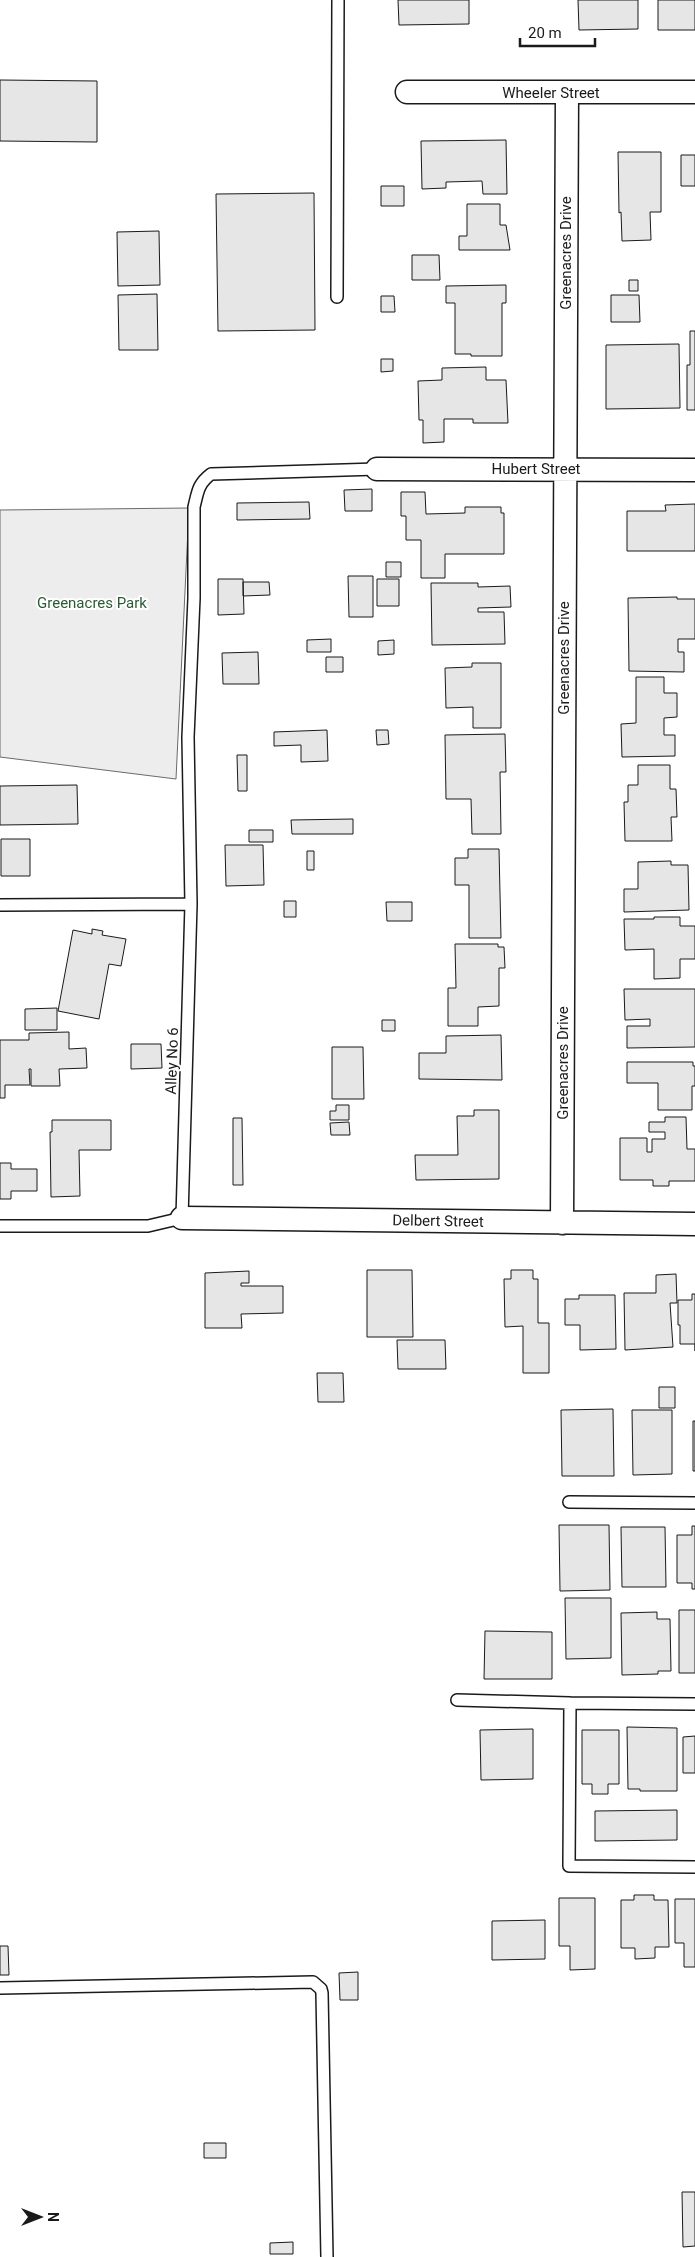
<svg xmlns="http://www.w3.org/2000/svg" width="695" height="2257" font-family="Roboto,sans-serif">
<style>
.green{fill:#ededed;stroke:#6a6a6a}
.building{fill:#e6e6e6;stroke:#1a1a1a}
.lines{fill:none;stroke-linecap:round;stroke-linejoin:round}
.service-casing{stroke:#1a1a1a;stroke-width:14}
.minor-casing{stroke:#1a1a1a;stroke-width:25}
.service{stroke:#fff;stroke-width:11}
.minor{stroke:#fff;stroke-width:22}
.labels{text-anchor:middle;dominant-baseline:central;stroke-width:4;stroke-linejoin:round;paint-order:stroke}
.street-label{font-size:15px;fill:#1a1a1a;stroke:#fff}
.park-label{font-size:15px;fill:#2b5a34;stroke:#fff}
</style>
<rect width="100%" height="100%" fill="#fff"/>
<path class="green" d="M 189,508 L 176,779 L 0,757 L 0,510 Z"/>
<path class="building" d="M 398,0 L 469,0 L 469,24 L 399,25 Z
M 578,0 L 638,0 L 638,29 L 579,30 Z
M 658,0 L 695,0 L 695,30 L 658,30 Z
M 0,80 L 97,81 L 97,142 L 0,141 Z
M 506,140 L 507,194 L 483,194 L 482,181 L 446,182 L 446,188 L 422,189 L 421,141 Z
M 618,152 L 661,152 L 661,212 L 650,212 L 651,240 L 622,241 L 621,212 L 619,213 Z
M 681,155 L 695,155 L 695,186 L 681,186 Z
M 381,186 L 404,186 L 404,206 L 381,206 Z
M 314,193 L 315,330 L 218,331 L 216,194 Z
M 467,204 L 500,204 L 500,225 L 506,225 L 510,250 L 459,250 L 459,236 L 467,236 Z
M 159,231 L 160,285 L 118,286 L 117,232 Z
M 412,255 L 439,255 L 440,280 L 412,280 Z
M 629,280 L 638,280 L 638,291 L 629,291 Z
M 506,285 L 506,303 L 502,303 L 502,356 L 471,356 L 471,354 L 455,354 L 455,303 L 446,303 L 446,286 Z
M 157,294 L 158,350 L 119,350 L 118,295 Z
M 611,295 L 639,295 L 640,322 L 611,322 Z
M 381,296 L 394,296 L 395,312 L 381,312 Z
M 690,331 L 695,331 L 695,410 L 687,410 L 687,365 L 690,365 Z
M 679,344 L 680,408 L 606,409 L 606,345 Z
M 381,359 L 393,359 L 393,371 L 381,372 Z
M 486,367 L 486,380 L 506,380 L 508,423 L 473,423 L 473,419 L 444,419 L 444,442 L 423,443 L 423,420 L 419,420 L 418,381 L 442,380 L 442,368 Z
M 372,489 L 372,511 L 345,511 L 344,490 Z
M 401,492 L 425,492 L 426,514 L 465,513 L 465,507 L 501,507 L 501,513 L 504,513 L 504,554 L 445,554 L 445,578 L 421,578 L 421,540 L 406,540 L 406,516 L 401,516 Z
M 309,502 L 310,519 L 237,520 L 237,503 Z
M 695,504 L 695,551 L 627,551 L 627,511 L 666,511 L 665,505 Z
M 386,562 L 401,562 L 401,577 L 386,577 Z
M 348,576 L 373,576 L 373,617 L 349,617 Z
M 218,579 L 243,579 L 244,614 L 218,615 Z
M 377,579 L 399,579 L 399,606 L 377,606 Z
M 243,582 L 269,582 L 270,595 L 243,596 Z
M 431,583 L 478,583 L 478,587 L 510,586 L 511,607 L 478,608 L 478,612 L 504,612 L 505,644 L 432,645 Z
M 677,597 L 677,599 L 695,599 L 695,639 L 678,639 L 678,652 L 684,652 L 684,672 L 629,671 L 628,598 Z
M 331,639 L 331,652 L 307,652 L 307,640 Z
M 394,640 L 394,654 L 378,655 L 378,641 Z
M 258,652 L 259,684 L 223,684 L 222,653 Z
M 326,657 L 343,657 L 343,672 L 326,672 Z
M 472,663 L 501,663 L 501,728 L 473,728 L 473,707 L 446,708 L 445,668 L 472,667 Z
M 636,677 L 664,677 L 664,693 L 677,693 L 677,717 L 664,718 L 664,735 L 675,735 L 675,756 L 622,757 L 621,724 L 636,723 Z
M 327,730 L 328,761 L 301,762 L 301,745 L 274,746 L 274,732 Z
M 376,730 L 388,730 L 389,744 L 377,745 Z
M 505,734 L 506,772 L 500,772 L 501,834 L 472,834 L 471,799 L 446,799 L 445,735 Z
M 237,755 L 247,755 L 247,791 L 238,791 Z
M 638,765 L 670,765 L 670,789 L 676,789 L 677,817 L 671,817 L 672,841 L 625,841 L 624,802 L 628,802 L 628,785 L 638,785 Z
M 77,785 L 78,824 L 0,825 L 0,786 Z
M 353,819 L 353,834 L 292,834 L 291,820 Z
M 249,830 L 273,830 L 273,842 L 249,842 Z
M 1,839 L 30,839 L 30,876 L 1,876 Z
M 225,845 L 263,845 L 264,885 L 226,886 Z
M 468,849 L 499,849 L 501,938 L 469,938 L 469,885 L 455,885 L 455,858 L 468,858 Z
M 307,851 L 314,851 L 314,870 L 307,870 Z
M 671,861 L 671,865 L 688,865 L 689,910 L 624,912 L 624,889 L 638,889 L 638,862 Z
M 284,901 L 296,901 L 296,917 L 284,917 Z
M 386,902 L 412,902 L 412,921 L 387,921 Z
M 654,917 L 680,917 L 680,926 L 695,926 L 695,959 L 680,959 L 680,978 L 654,979 L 654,949 L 625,950 L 624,919 L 654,919 Z
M 92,929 L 103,931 L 102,935 L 126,939 L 121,966 L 109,964 L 99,1019 L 58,1011 L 73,930 L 92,934 Z
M 455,944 L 498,944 L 498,947 L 504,947 L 505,968 L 499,968 L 499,1006 L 478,1007 L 478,1026 L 448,1026 L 448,988 L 456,988 Z
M 624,989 L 695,989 L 695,1047 L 627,1048 L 627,1026 L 650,1026 L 650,1019 L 625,1020 Z
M 57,1008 L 57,1030 L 25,1030 L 25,1009 Z
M 382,1020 L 395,1020 L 395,1031 L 382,1031 Z
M 69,1032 L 69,1049 L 86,1048 L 87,1068 L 59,1069 L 60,1086 L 31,1086 L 31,1069 L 29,1069 L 30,1085 L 5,1085 L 5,1098 L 0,1098 L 0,1040 L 29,1040 L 29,1033 Z
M 501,1035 L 502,1080 L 419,1079 L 419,1053 L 446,1053 L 446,1036 Z
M 131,1044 L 161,1044 L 162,1068 L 131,1069 Z
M 332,1047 L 363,1047 L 364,1099 L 332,1099 Z
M 627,1062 L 693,1062 L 693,1066 L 695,1066 L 695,1086 L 692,1086 L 692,1110 L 658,1110 L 658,1083 L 627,1083 Z
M 336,1105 L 349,1105 L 349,1120 L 330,1120 L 330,1111 L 336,1111 Z
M 474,1110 L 499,1110 L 499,1179 L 416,1180 L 415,1155 L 458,1155 L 457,1116 L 474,1116 Z
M 665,1117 L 686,1117 L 687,1149 L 695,1149 L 695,1181 L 669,1181 L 669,1186 L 653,1186 L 653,1180 L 620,1180 L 620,1138 L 647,1138 L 647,1152 L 652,1152 L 652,1139 L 665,1139 L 665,1132 L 649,1132 L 649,1122 L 665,1122 Z
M 233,1118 L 242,1118 L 243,1185 L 233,1185 Z
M 52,1120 L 111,1120 L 111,1150 L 79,1150 L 80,1196 L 51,1197 L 50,1132 L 52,1132 Z
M 349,1122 L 350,1135 L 331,1135 L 330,1123 Z
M 0,1163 L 11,1163 L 11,1169 L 37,1169 L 37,1191 L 11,1191 L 11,1199 L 0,1199 Z
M 367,1270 L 412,1270 L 413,1337 L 367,1337 Z
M 511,1270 L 533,1270 L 533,1279 L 538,1279 L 538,1323 L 549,1323 L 549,1373 L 523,1373 L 523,1326 L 505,1327 L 504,1279 L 511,1279 Z
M 249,1271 L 249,1283 L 241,1283 L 241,1286 L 283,1286 L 283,1313 L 241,1314 L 242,1328 L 205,1328 L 205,1273 Z
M 676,1274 L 677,1303 L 670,1303 L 673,1347 L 625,1350 L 624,1293 L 656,1293 L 656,1275 Z
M 692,1294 L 695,1294 L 695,1351 L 695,1344 L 680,1344 L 680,1325 L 678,1325 L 678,1300 L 692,1300 Z
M 579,1295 L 615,1295 L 616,1349 L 580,1350 L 580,1325 L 565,1325 L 565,1299 L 579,1299 Z
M 397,1340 L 445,1340 L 446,1369 L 398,1369 Z
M 317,1373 L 343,1373 L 344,1402 L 318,1402 Z
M 659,1387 L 675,1387 L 675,1408 L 659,1408 Z
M 613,1409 L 614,1476 L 562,1476 L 561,1410 Z
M 632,1410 L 672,1410 L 672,1474 L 633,1475 Z
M 693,1421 L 695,1421 L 695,1471 L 693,1471 Z
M 559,1525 L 609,1525 L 610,1590 L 560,1591 Z
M 692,1526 L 695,1526 L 695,1589 L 692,1589 L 692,1583 L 677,1583 L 677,1535 L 692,1535 Z
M 621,1527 L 665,1527 L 666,1587 L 622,1587 Z
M 565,1598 L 611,1598 L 611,1658 L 566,1659 Z
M 679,1610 L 695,1610 L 695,1673 L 679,1673 Z
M 657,1612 L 657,1619 L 670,1619 L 671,1671 L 658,1671 L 658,1674 L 622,1675 L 621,1613 Z
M 485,1631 L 552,1632 L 552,1679 L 484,1679 Z
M 627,1727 L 677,1728 L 677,1791 L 640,1791 L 640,1789 L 628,1789 Z
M 533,1729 L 533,1779 L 481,1780 L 480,1730 Z
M 582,1730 L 619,1730 L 619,1784 L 608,1784 L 608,1794 L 592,1794 L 592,1784 L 582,1784 Z
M 695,1736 L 695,1773 L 683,1773 L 683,1737 Z
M 677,1810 L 677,1840 L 595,1841 L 595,1811 Z
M 634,1895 L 654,1895 L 654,1900 L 668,1900 L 669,1947 L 655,1947 L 655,1958 L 635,1959 L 635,1948 L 621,1948 L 621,1900 L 634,1900 Z
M 559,1898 L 595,1898 L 595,1969 L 570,1970 L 570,1946 L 559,1946 Z
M 675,1899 L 695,1899 L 695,1967 L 684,1967 L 684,1943 L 675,1943 Z
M 545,1920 L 545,1959 L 492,1960 L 492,1921 Z
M 0,1946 L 8,1946 L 9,1975 L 0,1975 Z
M 358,1972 L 358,2000 L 340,2000 L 339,1973 Z
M 204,2143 L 226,2143 L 226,2158 L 204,2158 Z
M 682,2192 L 695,2192 L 695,2246 L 683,2247 Z
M 293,2242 L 293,2254 L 270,2254 L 270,2243 Z"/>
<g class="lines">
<g class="service-casing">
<path id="service" d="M 337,297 L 338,0
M 0,905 L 191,904
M 0,1226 L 148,1226 L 182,1218 L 191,904 L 188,737 L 194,598 L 194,507 C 198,491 198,484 211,474 L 377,469
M 569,1502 L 695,1503
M 457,1700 L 570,1703
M 695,1704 L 570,1703 L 569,1866 L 695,1867
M 0,1988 L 313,1982 L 321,1989 L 322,1993 L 327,2257"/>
</g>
<g class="minor-casing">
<path id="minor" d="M 407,92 L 695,92
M 377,469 L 695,470
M 182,1218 L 695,1224
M 562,1223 L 567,93"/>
</g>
<use href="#service" class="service"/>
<use href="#minor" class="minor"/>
</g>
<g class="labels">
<g class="street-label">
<text x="551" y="93">Wheeler Street</text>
<text transform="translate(566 253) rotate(-90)">Greenacres Drive</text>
<text x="536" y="469">Hubert Street</text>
<text transform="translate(564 658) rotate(-90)">Greenacres Drive</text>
<text transform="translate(172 1061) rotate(-88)">Alley No 6</text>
<text transform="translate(563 1063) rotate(-90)">Greenacres Drive</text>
<text transform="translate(438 1221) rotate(1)">Delbert Street</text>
</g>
<g class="park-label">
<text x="92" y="603">Greenacres Park</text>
</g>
</g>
<g transform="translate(40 2217) rotate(90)" stroke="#ffffff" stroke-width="4" paint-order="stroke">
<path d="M0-4L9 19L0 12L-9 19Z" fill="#1a1a1a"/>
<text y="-8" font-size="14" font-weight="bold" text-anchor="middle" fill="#1a1a1a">N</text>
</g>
<path d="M520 38v8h75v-8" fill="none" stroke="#1a1a1a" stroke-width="2.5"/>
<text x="528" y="38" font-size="15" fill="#1a1a1a" stroke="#ffffff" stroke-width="4" paint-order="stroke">20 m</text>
</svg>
